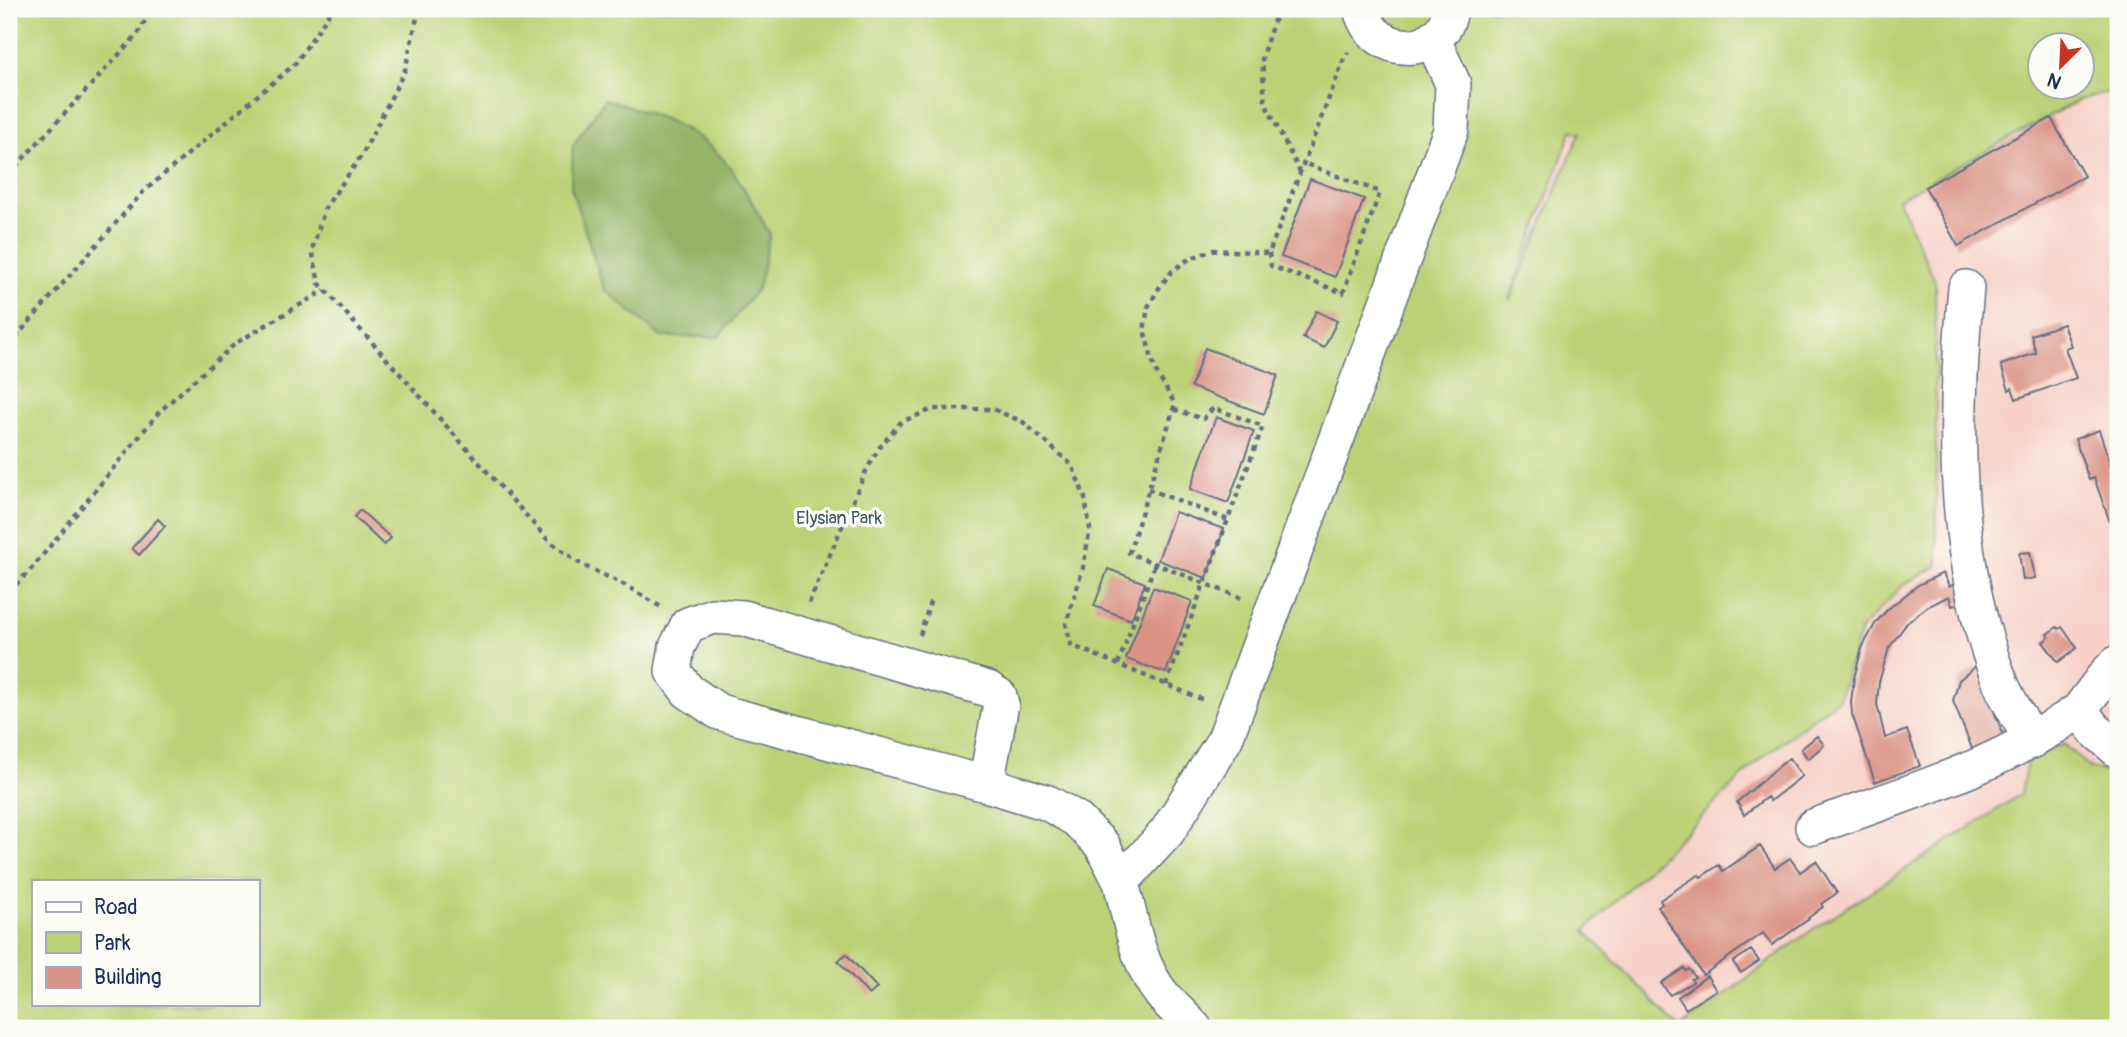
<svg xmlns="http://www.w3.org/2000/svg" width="2127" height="1037" font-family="Pangolin,sans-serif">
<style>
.built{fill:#f7d1c7;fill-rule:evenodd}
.green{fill:#bcd175;stroke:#6c806a;stroke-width:2;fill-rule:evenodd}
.forest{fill:#95b366;stroke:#587162;stroke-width:2}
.building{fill:#da9486}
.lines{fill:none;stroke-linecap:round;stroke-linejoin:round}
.minor-casing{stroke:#646e82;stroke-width:38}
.path{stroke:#646e82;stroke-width:4.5;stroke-dasharray:5 5;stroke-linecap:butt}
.minor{stroke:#fff;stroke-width:35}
.labels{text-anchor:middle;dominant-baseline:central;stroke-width:7;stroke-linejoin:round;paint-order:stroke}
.park-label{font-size:18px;fill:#435864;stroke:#fdfcf7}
</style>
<rect width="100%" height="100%" fill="#fdfcf7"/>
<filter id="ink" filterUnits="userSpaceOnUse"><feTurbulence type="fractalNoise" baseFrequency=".0143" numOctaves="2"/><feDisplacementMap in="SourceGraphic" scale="14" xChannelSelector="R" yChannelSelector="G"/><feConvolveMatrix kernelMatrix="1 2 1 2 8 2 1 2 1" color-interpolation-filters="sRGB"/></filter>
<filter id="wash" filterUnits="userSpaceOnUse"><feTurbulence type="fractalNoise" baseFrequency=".00686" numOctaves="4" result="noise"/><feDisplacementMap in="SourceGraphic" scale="28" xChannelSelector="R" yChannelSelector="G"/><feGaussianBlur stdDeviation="1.57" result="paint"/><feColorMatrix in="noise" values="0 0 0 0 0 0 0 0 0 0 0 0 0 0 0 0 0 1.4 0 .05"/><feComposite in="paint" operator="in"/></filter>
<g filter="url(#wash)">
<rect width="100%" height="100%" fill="#ede4c6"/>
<path class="built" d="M 2118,9 L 2118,1028 L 1238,1028 L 1587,89 ZM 2039,46 L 2082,46 L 2082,88 L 2039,88 Z"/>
<path class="green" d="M 9,9 L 2118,9 L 2118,89 L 2079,100 L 1898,199 L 1935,281 L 1937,566 L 1903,585 L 1861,629 L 1839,699 L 1761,758 L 1585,931 L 1680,1028 L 1813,929 L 2021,794 L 2027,760 L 2064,744 L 2090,768 L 2118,774 L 2118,1028 L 9,1028 ZM 2039,46 L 2082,46 L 2082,88 L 2039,88 ZM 1572,130 L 1580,133 L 1510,300 L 1509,299 ZM 33,881 L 257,881 L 257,1004 L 33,1004 Z"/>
<path class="forest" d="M 605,99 C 649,112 692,125 724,160 C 740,177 758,214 770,234 L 758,288 L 719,337 L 661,337 L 604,289 L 571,187 L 573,145 Z"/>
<g id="blocks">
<path class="building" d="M 2051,118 L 2084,176 L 1958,246 L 1925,187 Z
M 1310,179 L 1364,199 L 1335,277 L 1281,257 Z
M 1316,311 L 1337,321 L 1324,348 L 1303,338 Z
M 2063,324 L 2071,346 L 2065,348 L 2076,378 L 2016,399 L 2012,388 L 2009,390 L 2001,365 L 2036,353 L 2031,335 Z
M 1205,348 L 1278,375 L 1264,414 L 1191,387 Z
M 1216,417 L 1254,431 L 1228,503 L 1190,489 Z
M 2099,430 L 2118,486 L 2118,544 L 2094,478 L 2089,480 L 2075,439 Z
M 360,510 L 391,538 L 384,545 L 354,517 Z
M 1175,512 L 1224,529 L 1206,578 L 1158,560 Z
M 158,519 L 165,526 L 139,555 L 132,548 Z
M 2030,552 L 2035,578 L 2023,580 L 2019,553 Z
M 1108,569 L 1145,583 L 1131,620 L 1094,606 Z
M 1943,573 L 1949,586 L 1962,583 L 1966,602 L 1952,606 L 1949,596 L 1927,607 L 1907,623 L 1889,648 L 1879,682 L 1877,704 L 1885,738 L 1907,730 L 1920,766 L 1875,782 L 1852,714 L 1851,702 L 1854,678 L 1862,648 L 1876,622 L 1888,609 L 1918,585 Z
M 1153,587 L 1192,601 L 1166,673 L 1126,659 Z
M 2057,627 L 2059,629 L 2062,627 L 2077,648 L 2058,662 L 2043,642 L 2049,637 L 2047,634 Z
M 1976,666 L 2005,739 L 1973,751 L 1953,701 L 1959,680 Z
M 1817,736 L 1824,745 L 1808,759 L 1801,749 Z
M 1789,758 L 1802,776 L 1770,801 L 1767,797 L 1744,815 L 1737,802 Z
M 1760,846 L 1775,868 L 1790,858 L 1800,872 L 1816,861 L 1837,893 L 1821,904 L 1823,907 L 1808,918 L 1809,919 L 1772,945 L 1763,933 L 1703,975 L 1658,907 L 1662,904 L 1660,900 L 1692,879 L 1699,875 L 1701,877 L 1719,865 L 1723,871 Z
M 1751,950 L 1759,961 L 1741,973 L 1733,962 Z
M 846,954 L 877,988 L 869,995 L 838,961 Z
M 1684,968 L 1686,971 L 1689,969 L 1695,977 L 1691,979 L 1693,982 L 1670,995 L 1661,983 Z
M 1707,976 L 1716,990 L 1686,1009 L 1678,997 Z"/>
</g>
</g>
<g filter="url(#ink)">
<use href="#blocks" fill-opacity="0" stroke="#646e82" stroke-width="2"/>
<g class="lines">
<g class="minor-casing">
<path id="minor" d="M 1361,9 C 1374,60 1444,58 1450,9
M 1966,288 C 1954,420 1951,559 2001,684 C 2009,703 2022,722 2032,741
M 2118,663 L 2107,673 L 2079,710 L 2096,731 L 2118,750
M 986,784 L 1001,704 L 999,696 L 988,689 L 743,618 L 713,616 L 688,625 L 677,647 L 673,671 L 688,691 L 719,712 L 986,784 L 1048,803 L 1076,819 L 1102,845 L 1121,882
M 1813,827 C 1903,794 2000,767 2079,710
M 1194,1028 C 1184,1017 1173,1007 1163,996 C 1137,964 1131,921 1121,882 L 1167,832 L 1225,739 L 1451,130 L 1453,84 L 1432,38"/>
</g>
<path class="path" d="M 419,9 L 405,70 L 362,155 L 325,208 L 312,250 L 319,283 L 548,540 L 582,565 L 623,584 L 661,607
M 1278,9 L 1262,56 L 1265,103 L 1300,172
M 9,174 L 137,35 L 152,9
M 1269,253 L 1271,266 L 1343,293 L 1380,192 L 1303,163
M 9,345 L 143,192 L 295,64 L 332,9
M 1148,489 L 1228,520
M 9,592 L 33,567 L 160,411 L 236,343 L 325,290
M 1241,598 L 1129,553 L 1175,404 L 1155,370 L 1144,330 L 1148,307 L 1159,288 L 1172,271 L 1189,259 L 1213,250 L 1269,253 L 1344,59 L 1348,52
M 809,603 L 866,471 L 879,448 L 901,422 L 933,409 L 993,409 L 1023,422 L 1072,465 L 1085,498 L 1090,529 L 1083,568 L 1066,624 L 1071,645 L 1206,701
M 920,635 L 931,599
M 1118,664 L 1155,564
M 1166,685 L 1263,426 L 1213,408 L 1203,419 L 1173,409"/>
<use href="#minor" class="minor"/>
</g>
</g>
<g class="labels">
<g class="park-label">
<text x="839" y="518">Elysian Park</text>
</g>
</g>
<rect width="2127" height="1037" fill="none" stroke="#fdfcf7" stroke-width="35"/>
<rect x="32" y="880" width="228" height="126" fill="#fdfcf7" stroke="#a3aaba" stroke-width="2"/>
<rect x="46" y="902" width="35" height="10" fill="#ffffff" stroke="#a3aaba" stroke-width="2"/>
<text x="94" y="914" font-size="21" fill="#1b2f5e">Road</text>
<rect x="46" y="932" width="35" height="21" fill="#bcd175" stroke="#a3aaba" stroke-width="2"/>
<text x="94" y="950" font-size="21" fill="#1b2f5e">Park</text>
<rect x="46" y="967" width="35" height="21" fill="#da9486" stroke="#a3aaba" stroke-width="2"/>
<text x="94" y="984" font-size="21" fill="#1b2f5e">Building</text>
<g transform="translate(2061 66) rotate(204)"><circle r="33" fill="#fdfcf7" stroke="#a3aaba" stroke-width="2"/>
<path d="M0-5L12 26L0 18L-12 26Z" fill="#c8321e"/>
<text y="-10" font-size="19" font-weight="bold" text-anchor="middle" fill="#1b2f5e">N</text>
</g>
</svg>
